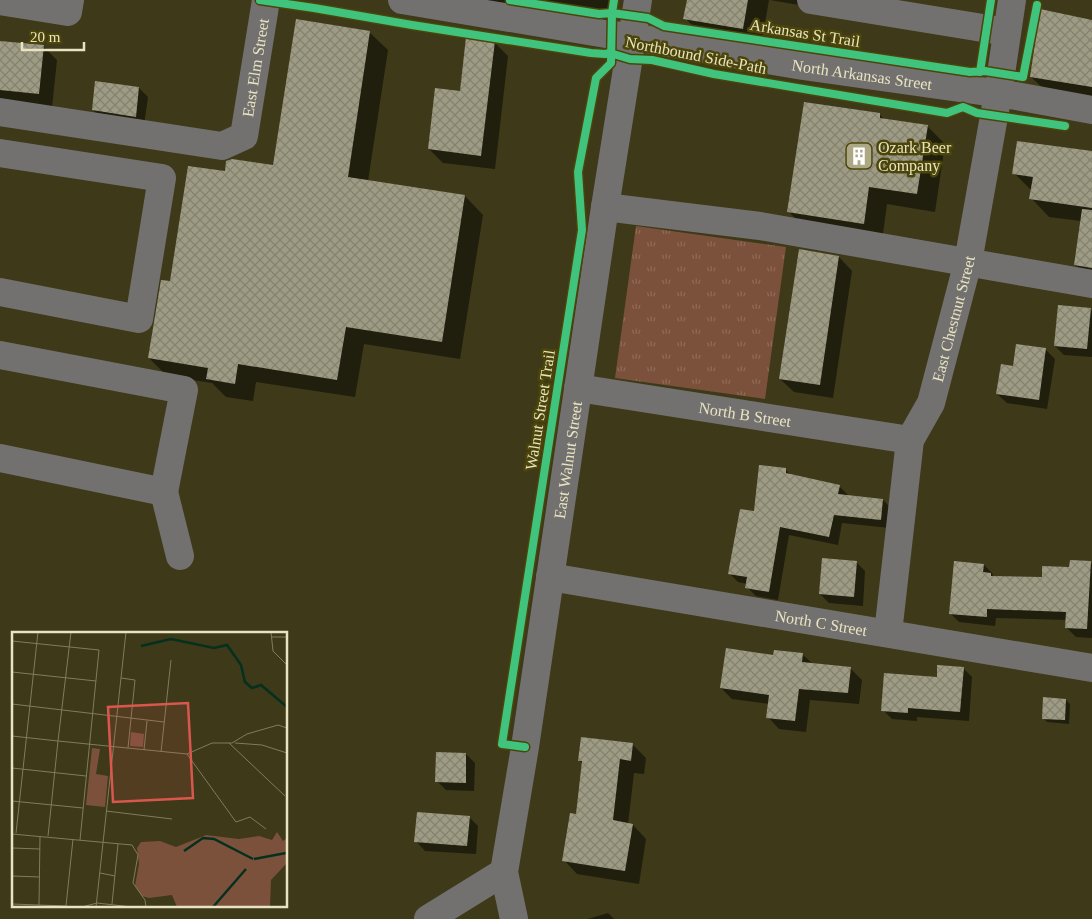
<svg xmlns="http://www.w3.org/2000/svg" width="1092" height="919" font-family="Georgia,serif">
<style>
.park{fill:url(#park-tufts)}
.shadow{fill:#0007}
.building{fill:url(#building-cross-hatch)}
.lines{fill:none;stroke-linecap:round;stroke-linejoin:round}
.minor{stroke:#73716f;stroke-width:28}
.cycleway-casing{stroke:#4c450a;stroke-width:11}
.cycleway{stroke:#40c37c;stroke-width:8}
.labels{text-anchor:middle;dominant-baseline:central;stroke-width:5;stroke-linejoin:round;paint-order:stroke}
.street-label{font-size:16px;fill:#e8e4c1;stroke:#4c450a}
.poi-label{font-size:16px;fill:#e8e4c1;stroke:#4c450a;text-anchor:start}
.inset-river{fill:none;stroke:#06301e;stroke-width:2.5}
.inset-road{fill:none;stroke:#817d5c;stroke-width:1}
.view{fill:#da574e;fill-opacity:0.15;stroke:#da574e;stroke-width:2.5}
.inset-edge{fill:none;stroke:#e8e4c1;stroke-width:2.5}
</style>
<defs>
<pattern id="park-tufts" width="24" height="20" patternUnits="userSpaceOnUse" patternTransform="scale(1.25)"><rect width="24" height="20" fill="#7c513c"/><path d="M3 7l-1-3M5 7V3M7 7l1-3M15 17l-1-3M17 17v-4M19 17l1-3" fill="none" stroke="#8f6a56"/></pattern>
<pattern id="building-cross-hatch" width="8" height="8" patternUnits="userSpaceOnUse" patternTransform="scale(1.25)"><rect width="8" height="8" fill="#9e9b85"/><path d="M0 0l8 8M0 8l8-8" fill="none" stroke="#84816e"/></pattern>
</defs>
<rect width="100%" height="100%" fill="#3d3919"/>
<path class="park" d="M 636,226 L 786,247 L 765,399 L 615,378 Z"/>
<path class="shadow" d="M 484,0 L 619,0 L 615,23 Z
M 688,0 L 769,0 L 761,46 L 703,36 L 685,18 Z
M 770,0 L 818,0 L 816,8 Z
M 1092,21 L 1092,98 L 1045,90 L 1031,77 Z
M 369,32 L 388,50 L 368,181 L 465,196 L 483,215 L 460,359 L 364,344 L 355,397 L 256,382 L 253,401 L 226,397 L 212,383 L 167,376 L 149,358 L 171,283 L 226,173 L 274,167 Z
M 0,42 L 43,46 L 57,60 L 52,107 L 0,102 Z
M 494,42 L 508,56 L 495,169 L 443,163 L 429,149 L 461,92 Z
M 139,88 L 148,97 L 144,125 L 102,119 L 93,110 Z
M 880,115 L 885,120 L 927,126 L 945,144 L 935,212 L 887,204 L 882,241 L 807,230 L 788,211 Z
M 1092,153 L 1092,281 L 1075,265 L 1081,221 L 1049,217 L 1031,198 L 1032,191 L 1014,173 Z
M 839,257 L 852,271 L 833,398 L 794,392 L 780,379 Z
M 1090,310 L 1092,311 L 1092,357 L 1064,355 L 1055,346 Z
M 1046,350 L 1055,359 L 1047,409 L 1007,403 L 997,394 L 1014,367 Z
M 786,470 L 792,476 L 839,486 L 848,495 L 848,497 L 883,500 L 892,509 L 890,528 L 842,523 L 838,545 L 789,535 L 778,600 L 756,596 L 747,587 L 747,584 L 738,582 L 729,573 L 755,513 Z
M 856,562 L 865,571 L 863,606 L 829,603 L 820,594 Z
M 1090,562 L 1092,564 L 1092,638 L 1076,637 L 1067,628 L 1067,620 L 996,618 L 995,626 L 959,622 L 950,613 L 984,565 L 993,574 L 992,577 L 1043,579 Z
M 803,655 L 813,664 L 850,668 L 862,680 L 859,704 L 810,700 L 806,732 L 779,729 L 768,717 L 769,704 L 732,699 L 721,688 L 775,656 Z
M 963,668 L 972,677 L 969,721 L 917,717 L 917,721 L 892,719 L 883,710 L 938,678 Z
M 1066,700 L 1070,704 L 1069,724 L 1047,722 L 1043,718 Z
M 632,744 L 646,758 L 644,774 L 634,773 L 628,824 L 633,825 L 646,839 L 639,884 L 577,874 L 564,860 L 577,815 L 583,764 L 579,760 Z
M 466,754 L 475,763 L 474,791 L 446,790 L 437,781 Z
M 469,817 L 478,826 L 476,854 L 425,851 L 416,841 Z
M 608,913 L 614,919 L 588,919 Z"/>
<path class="building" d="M 687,0 L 748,0 L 743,29 L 683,19 Z
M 1040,9 L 1092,20 L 1092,87 L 1030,77 Z
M 296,19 L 370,31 L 348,177 L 465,195 L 442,342 L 346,327 L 337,380 L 238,364 L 235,384 L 206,379 L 208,368 L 148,358 L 161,280 L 170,281 L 188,166 L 225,171 L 226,161 L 232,159 L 273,165 Z
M 466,37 L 495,41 L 481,156 L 428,149 L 435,88 L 460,91 Z
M 0,41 L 44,45 L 39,94 L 0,90 Z
M 95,81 L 139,87 L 136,117 L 92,110 Z
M 804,102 L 880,113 L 880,118 L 928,125 L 917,194 L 869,187 L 864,224 L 787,212 Z
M 1017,141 L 1092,151 L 1092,208 L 1029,199 L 1033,177 L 1012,174 Z
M 1082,209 L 1092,210 L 1092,268 L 1074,265 Z
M 799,249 L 839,256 L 820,385 L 779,379 Z
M 1058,305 L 1091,308 L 1087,349 L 1054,346 Z
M 1016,344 L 1046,348 L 1039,400 L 996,394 L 1001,364 L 1013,366 Z
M 759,465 L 786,468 L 786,473 L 840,485 L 838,494 L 883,499 L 881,520 L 834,515 L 829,537 L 780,527 L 769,592 L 745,588 L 747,577 L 728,574 L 740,509 L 754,511 Z
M 822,558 L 857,561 L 854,597 L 819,594 Z
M 1070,560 L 1091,561 L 1087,629 L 1065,628 L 1066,612 L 987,609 L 987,617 L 949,614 L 954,561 L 984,564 L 983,572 L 991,573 L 991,576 L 1042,577 L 1042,566 L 1069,567 Z
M 726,648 L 773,655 L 774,650 L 803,653 L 802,662 L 851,667 L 848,693 L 799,689 L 795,721 L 766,718 L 769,695 L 720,688 Z
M 937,665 L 964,667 L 960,712 L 908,708 L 908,713 L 881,711 L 884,673 L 937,677 Z
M 1043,697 L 1066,699 L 1065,720 L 1042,719 Z
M 581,737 L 633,743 L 631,761 L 620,759 L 613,820 L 633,824 L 625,871 L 562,861 L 570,813 L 576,814 L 582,761 L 578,761 Z
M 436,752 L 466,753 L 466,783 L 435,782 Z
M 417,812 L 470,816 L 467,846 L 414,842 Z"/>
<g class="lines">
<g class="minor">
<path id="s1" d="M 402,0 L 612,35 L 633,37 L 803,66 L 1016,96 L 1092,110"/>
<path d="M 811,0 L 1007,32"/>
<path d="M 0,1 L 68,12 L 70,0"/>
<path id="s2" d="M 0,112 L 222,146 L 244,136 L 266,0"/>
<path d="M 0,153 L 162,178 L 139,319 L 0,292"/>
<path d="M 605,207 L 760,226 L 1092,284"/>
<path d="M 0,355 L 184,390 L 164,492 L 0,458"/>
<path id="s3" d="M 578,388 L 910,440"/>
<path d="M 164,492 L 180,556"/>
<path id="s4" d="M 550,577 L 1092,668"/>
<path id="s5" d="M 888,633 L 910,440 L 931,403 L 968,262 L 998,94 L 1012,0"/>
<path d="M 428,919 L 504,872"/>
<path id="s6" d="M 514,919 L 504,872 L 525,747 L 605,207 L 638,0"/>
</g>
<g class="cycleway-casing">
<path id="cycleway" d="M 260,0 L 314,8 L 412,25 L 591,53 L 605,54 L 610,53 L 630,59 L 652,60 L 714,74 L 947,113 L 963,107 L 977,113 L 1065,126
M 510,0 L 599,14 L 612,13 L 648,18 L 664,26 L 970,72 L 985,71 L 1023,77 L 1037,5
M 980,72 L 991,0
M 525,747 L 502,744 L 582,230 L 578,172 L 596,78 L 611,63 L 612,13 L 614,0"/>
</g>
<use href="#cycleway" class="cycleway"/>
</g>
<defs>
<g id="building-square" transform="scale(1.4375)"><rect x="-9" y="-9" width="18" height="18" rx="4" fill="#aca886" stroke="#4c450a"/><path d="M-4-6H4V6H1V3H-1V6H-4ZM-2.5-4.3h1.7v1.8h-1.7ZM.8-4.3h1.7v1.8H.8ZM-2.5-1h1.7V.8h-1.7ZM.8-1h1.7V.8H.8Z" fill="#fff"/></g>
</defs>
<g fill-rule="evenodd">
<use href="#building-square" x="859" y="156"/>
</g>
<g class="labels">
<g class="street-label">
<text transform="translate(805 33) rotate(9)">Arkansas St Trail</text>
<text transform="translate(696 55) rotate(11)">Northbound Side-Path</text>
<text stroke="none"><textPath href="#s2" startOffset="318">East Elm Street</textPath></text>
<text stroke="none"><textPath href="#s1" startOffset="466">North Arkansas Street</textPath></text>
<text stroke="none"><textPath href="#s5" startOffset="324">East Chestnut Street</textPath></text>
<text transform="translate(540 410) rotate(-81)">Walnut Street Trail</text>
<text stroke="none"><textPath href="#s3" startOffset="169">North B Street</textPath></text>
<text stroke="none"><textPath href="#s6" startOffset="465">East Walnut Street</textPath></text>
<text stroke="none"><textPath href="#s4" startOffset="275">North C Street</textPath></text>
</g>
<g class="poi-label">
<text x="878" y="147">Ozark Beer<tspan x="878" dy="18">Company</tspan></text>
</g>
</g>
<g transform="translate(12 632)">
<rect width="275" height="275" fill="#3d3919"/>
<path d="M 119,100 L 132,102 L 131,115 L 118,114 ZM 80,116 L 88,117 L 84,142 L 96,144 L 93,175 L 74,173 ZM 265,200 L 271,209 L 275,206 L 275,231 L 259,248 L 258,275 L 165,275 L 160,263 L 137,266 L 130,264 L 123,254 L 127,232 L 125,216 L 129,210 L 148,209 L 164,215 L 194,203 L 227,207 L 247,204 L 260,208 Z" fill="#7c513c"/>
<path d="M 144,212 L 153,215 L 165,235 L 163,245 L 156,251 L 139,249 L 128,236 L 128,222 Z" fill="#7c513c"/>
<path class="inset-river" d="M 129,14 L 159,7 L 202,16 L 215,13 L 229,33 L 233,50 L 240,56 L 249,53 L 275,75M 172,219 L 191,206 L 202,207 L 241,227M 242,227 L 274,221M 201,275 L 234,237"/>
<path class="inset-road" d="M 259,0 L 261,19 L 275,33M 259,5 L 275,5M 0,9 L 87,18 L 68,208M 0,40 L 84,49M 109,46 L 123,48 L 116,116M 0,72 L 152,90M 0,104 L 46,109 L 59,0M 217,111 L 273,164M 223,111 L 250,113 L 275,121M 132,118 L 135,89M 149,120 L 159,28M 175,122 L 224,190 L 238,185 L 254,197M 0,136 L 74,144M 0,169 L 71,176M 94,179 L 160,187M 4,201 L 26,0M 0,202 L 120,213 L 126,223 L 121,251 L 133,268 L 134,275M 36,204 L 46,109 L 175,122 L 200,111 L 220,111 L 235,102 L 266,93 L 275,96M 0,216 L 28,217M 88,241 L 103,244M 0,244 L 28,245M 0,272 L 54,274 L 61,207M 100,272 L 106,212M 27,273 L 28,204M 70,275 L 85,271 L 120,275M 84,275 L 114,0"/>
<path class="view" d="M 176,71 L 181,166 L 101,170 L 96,75 Z"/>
<rect width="275" height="275" class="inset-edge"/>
</g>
<path d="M22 42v8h62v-8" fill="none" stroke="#e8e4c1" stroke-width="2.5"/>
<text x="30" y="42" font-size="15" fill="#e8e4c1" stroke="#4c450a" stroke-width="4" paint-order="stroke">20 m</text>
</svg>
